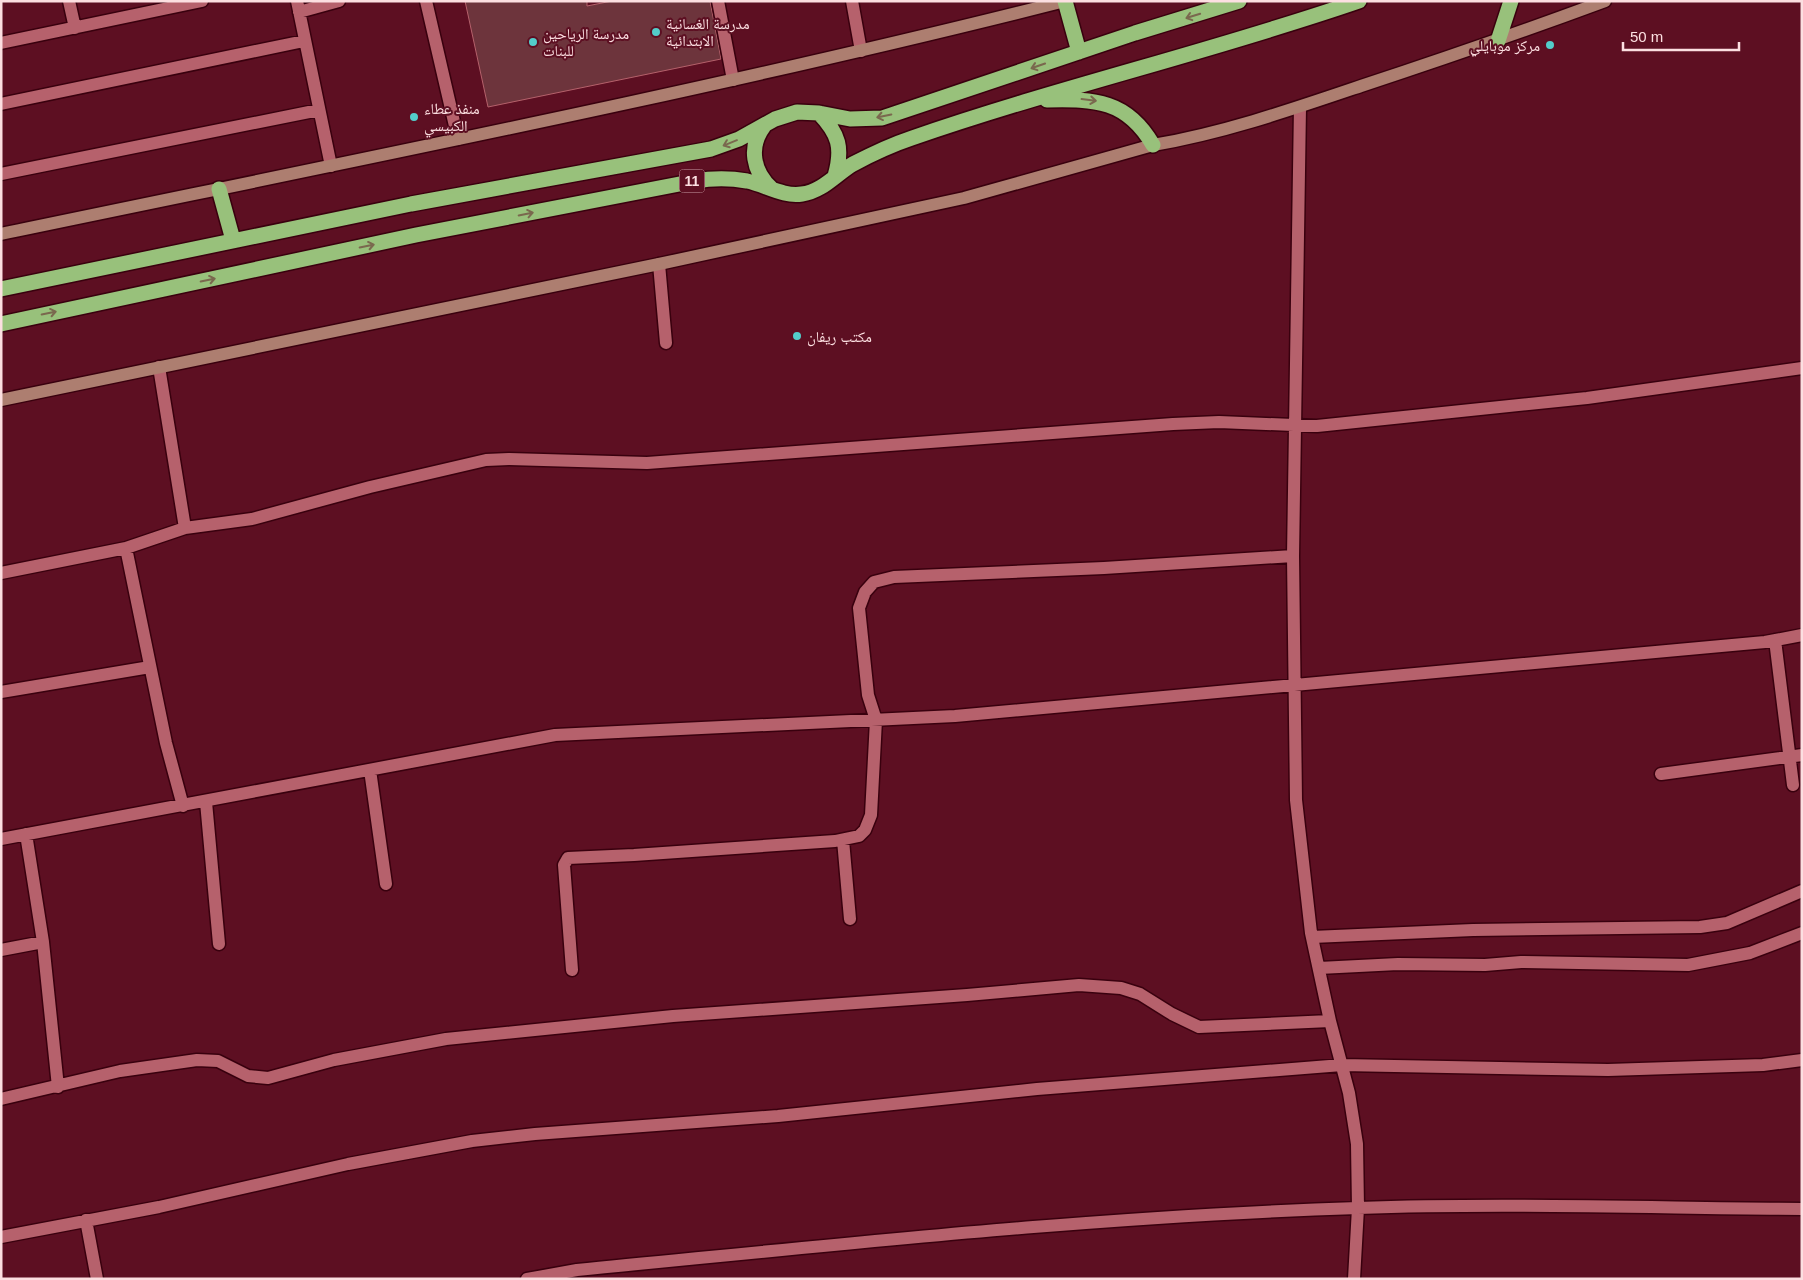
<svg xmlns="http://www.w3.org/2000/svg" width="1803" height="1280" font-family="Helvetica,'Noto Naskh Arabic',sans-serif">
<style>
.building{fill:#6d343c;stroke:#b5616b}
.lines{fill:none;stroke-linecap:round;stroke-linejoin:round}
.street-casing{stroke:#39000e;stroke-width:15}
.secondary-casing{stroke:#39000e;stroke-width:15}
.highway-casing{stroke:#39000e;stroke-width:18}
.street{stroke:#b6616c;stroke-width:12}
.secondary{stroke:#ad7e70;stroke-width:12}
.highway{stroke:#98c17b;stroke-width:15}
.oneway{stroke:#7a684e}
.poi-dot{fill:#53cdca;stroke:#5d0f22;stroke-width:2}
.labels{text-anchor:middle;dominant-baseline:central;stroke-width:4;stroke-linejoin:round;paint-order:stroke}
.shield{fill:#5d0f22;stroke:#cca1a8;stroke-width:1}
.shield-label{font-size:14px;font-weight:bold;fill:#fcdfe1}
.poi-label{font-size:15px;fill:#fcdfe1;stroke:#5d0f22;text-anchor:start}
</style>
<rect width="100%" height="100%" fill="#5d0f22"/>
<path class="building" d="M 465,1 L 587,1 L 587,6 L 612,1 L 710,1 L 721,59 L 488,107 Z"/>
<g class="lines">
<g class="street-casing">
<path id="street" d="M 69,1 L 75,28
M 297,1 L 331,166
M 426,1 L 458,139
M 718,1 L 733,80
M 852,1 L 861,51
M 299,12 L 339,1
M 1,43 L 202,1
M 1,104 L 304,41
M 1300,107 L 1293,556 L 1296,800 L 1311,933 L 1330,1021 L 1349,1093 L 1357,1144 L 1358,1208 L 1354,1279
M 1,174 L 319,110
M 659,264 L 666,343
M 159,367 L 185,528
M 1,573 L 126,548
M 1775,640 L 1793,785
M 1,692 L 150,667
M 370,770 L 386,884
M 1661,774 L 1802,755
M 206,802 L 219,944
M 183,806 L 166,743 L 126,548 L 185,528 L 252,519 L 370,487 L 486,460 L 509,459 L 647,463 L 1173,424 L 1219,422 L 1317,426 L 1587,398 L 1802,368
M 26,834 L 43,942 L 58,1087
M 1,839 L 555,735 L 955,716 L 1765,642 L 1802,635
M 843,840 L 850,919
M 1312,937 L 1473,930 L 1700,927 L 1727,923 L 1802,891
M 1,950 L 43,942
M 1319,968 L 1398,964 L 1485,965 L 1521,962 L 1688,965 L 1750,953 L 1802,933
M 572,970 L 564,865 L 568,858 L 634,855 L 835,841 L 859,836 L 865,830 L 871,815 L 876,720 L 868,695 L 859,608 L 865,592 L 874,582 L 894,577 L 1104,568 L 1293,556
M 1,1099 L 120,1071 L 197,1060 L 218,1061 L 248,1076 L 268,1078 L 334,1060 L 446,1039 L 673,1016 L 967,995 L 1079,985 L 1121,988 L 1140,994 L 1172,1014 L 1199,1027 L 1330,1021
M 86,1220 L 97,1279
M 1,1237 L 159,1207 L 348,1164 L 472,1141 L 535,1134 L 778,1116 L 1037,1089 L 1342,1065 L 1608,1070 L 1763,1065 L 1802,1060
M 527,1279 L 577,1270 C 836,1245 1097,1216 1358,1208 C 1505,1203 1654,1208 1802,1209"/>
</g>
<g class="secondary-casing">
<path id="secondary" d="M 1,234 C 356,160 713,90 1065,1
M 1,400 L 659,264 L 964,198 L 1153,145 C 1224,133 1293,109 1361,86 C 1443,59 1524,31 1605,1"/>
</g>
<g class="highway-casing">
<path id="highway" d="M 1065,1 L 1079,52
M 1498,41 L 1511,1
M 1047,100 C 1095,99 1127,100 1153,145
M 819,113 C 839,134 843,148 835,176
M 764,126 C 748,147 753,172 772,189
M 219,189 L 233,240
M 1,289 L 411,204 L 711,149 L 739,139 L 775,119 L 797,112 L 819,113 L 850,119 L 882,118 L 1135,33 L 1239,1
M 1,324 L 416,235 L 695,181 C 713,178 730,178 747,181 C 766,185 783,197 802,194 C 823,191 836,174 853,164 C 872,154 891,145 912,138 C 1059,87 1211,52 1359,1"/>
</g>
<use href="#street" class="street"/>
<use href="#secondary" class="secondary"/>
<use href="#highway" class="highway"/>
</g>
<defs><path id="oneway-shaft" d="M-6 0H5M1.5-3L5.5 0L1.5 3" fill="none" stroke-width="1.6" stroke-linecap="round" stroke-linejoin="round" transform="scale(1.25)"/></defs>
<g class="oneway">
<use href="#oneway-shaft" transform="translate(1193 16) rotate(163)"/>
<use href="#oneway-shaft" transform="translate(1038 66) rotate(161)"/>
<use href="#oneway-shaft" transform="translate(1089 100) rotate(7)"/>
<use href="#oneway-shaft" transform="translate(884 116) rotate(168)"/>
<use href="#oneway-shaft" transform="translate(730 143) rotate(158)"/>
<use href="#oneway-shaft" transform="translate(526 214) rotate(-11)"/>
<use href="#oneway-shaft" transform="translate(367 246) rotate(-12)"/>
<use href="#oneway-shaft" transform="translate(208 280) rotate(-12)"/>
<use href="#oneway-shaft" transform="translate(49 313) rotate(-12)"/>
</g>
<g class="poi-dot">
<circle cx="656" cy="32" r="5"/>
<circle cx="533" cy="42" r="5"/>
<circle cx="1550" cy="45" r="5"/>
<circle cx="414" cy="117" r="5"/>
<circle cx="797" cy="336" r="5"/>
</g>
<g class="labels">
<rect class="shield" x="679.5" y="169.5" width="25" height="23" rx="4"/>
<g class="shield-label">
<text x="692" y="181">11</text>
</g>
<g class="poi-label">
<text x="666" y="23">مدرسة الغسانية<tspan x="666" dy="17">الابتدائية</tspan></text>
<text x="543" y="33">مدرسة الرياحين<tspan x="543" dy="17">للبنات</tspan></text>
<text x="1540" y="45" text-anchor="end">مركز موبايلي</text>
<text x="424" y="108">منفذ عطاء<tspan x="424" dy="17">الكبيسي</tspan></text>
<text x="807" y="336">مكتب ريفان</text>
</g>
</g>
<rect width="1803" height="1280" fill="none" stroke="#fcdfe1" stroke-width="5"/>
<path d="M1623 42v8h116v-8" fill="none" stroke="#fcdfe1" stroke-width="2.5"/>
<text x="1630" y="42" font-size="15" fill="#fcdfe1" stroke="#5d0f22" stroke-width="4" paint-order="stroke">50 m</text>
</svg>
